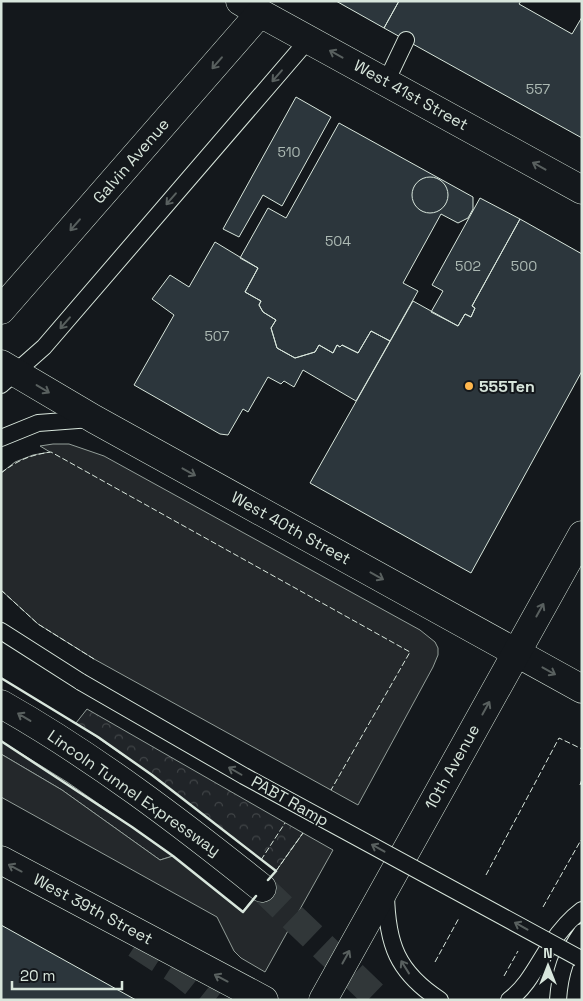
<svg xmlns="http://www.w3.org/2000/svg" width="583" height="1001" font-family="'Space Grotesk',sans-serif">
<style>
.grass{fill:#202428;stroke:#939e99}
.forest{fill:url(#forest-crowns);stroke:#939e99}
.parking{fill:#24282b;stroke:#939e99}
.building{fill:#2c363c;stroke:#d8e6dc}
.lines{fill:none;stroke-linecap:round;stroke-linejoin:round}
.motorway-tunnel{stroke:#313739;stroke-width:28;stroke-dasharray:28 14;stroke-linecap:butt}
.service-casing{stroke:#d8e6dc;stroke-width:18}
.minor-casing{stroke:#d8e6dc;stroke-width:29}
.secondary-casing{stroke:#d8e6dc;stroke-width:29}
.primary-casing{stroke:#d8e6dc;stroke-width:29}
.motorway-casing{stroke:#d8e6dc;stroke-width:29}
.service{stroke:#14181c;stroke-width:16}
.minor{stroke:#14181c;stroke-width:28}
.secondary{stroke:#14181c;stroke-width:28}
.primary{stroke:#14181c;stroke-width:28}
.motorway{stroke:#14181c;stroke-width:28}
.service-bridge-casing{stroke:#d8e6dc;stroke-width:18;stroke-linecap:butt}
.service-bridge{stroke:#14181c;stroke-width:16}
.fence{stroke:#d8e6dc;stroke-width:1;stroke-dasharray:6 2.5;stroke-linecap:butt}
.wall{stroke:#d8e6dc;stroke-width:2.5}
.oneway{stroke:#59605f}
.poi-dot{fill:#ffb74d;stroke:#14181c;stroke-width:2}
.labels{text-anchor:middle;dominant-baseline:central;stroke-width:4;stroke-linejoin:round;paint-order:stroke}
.number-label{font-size:14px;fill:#adbab4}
.street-label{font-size:16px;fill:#d8e6dc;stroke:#14181c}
.poi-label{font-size:16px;font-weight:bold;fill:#d8e6dc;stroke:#14181c;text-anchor:start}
</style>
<defs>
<pattern id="forest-crowns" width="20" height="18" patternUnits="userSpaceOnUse" patternTransform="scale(1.25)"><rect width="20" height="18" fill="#202428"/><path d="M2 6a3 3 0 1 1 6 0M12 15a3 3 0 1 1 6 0" fill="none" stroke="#404447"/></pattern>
</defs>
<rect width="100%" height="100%" fill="#14181c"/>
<path class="grass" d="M 1,741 L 67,782 L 132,827 L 173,856 L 160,860 L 62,790 L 1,754 Z"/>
<path class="forest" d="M 87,709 L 303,833 L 276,871 L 152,775 L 76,723 Z"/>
<path class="parking" d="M 53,444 L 69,444 L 104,456 L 420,630 L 435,642 L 438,648 L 438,655 L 433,667 L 358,805 L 94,659 L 38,624 L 1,590 L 1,473 L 15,462 L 33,455 L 50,452 L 40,446 Z
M 1,754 L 62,790 L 160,860 L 173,856 L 242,912 L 276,871 L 303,833 L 333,850 L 265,972 L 241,958 L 234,951 L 217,917 L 1,797 Z"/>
<path class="building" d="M 336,1 L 399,1 L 384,28 Z
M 399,1 L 521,1 L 519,4 L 572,34 L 582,17 L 582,138 L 384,28 Z
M 296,97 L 331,117 L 282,206 L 263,195 L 239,237 L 223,229 Z
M 339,123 L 473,197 L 473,209 L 468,218 L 458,223 L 441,214 L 403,283 L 418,291 L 390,341 L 371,331 L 358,353 L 342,345 L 340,347 L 337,345 L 333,353 L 319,345 L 315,352 L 295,358 L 277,348 L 271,328 L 276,320 L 263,312 L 259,305 L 261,301 L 245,292 L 258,268 L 240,258 L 268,208 L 286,218 Z
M412 195a18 18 0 1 1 36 0a18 18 0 1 1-36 0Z
M 480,198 L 520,219 L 472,306 L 475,308 L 471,317 L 465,314 L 458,326 L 431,312 L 443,291 L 432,285 Z
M 520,219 L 582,254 L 582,371 L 471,573 L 310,483 L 413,301 L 458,326 L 465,314 L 471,317 L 475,308 L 472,306 Z
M 215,242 L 258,268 L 245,292 L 261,301 L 259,305 L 263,312 L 276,320 L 271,328 L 277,348 L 295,358 L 315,352 L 319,345 L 333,353 L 337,345 L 340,347 L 342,345 L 358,353 L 371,331 L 390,341 L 356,401 L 303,370 L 294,387 L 284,381 L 281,384 L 268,377 L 248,412 L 243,409 L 228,435 L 220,434 L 134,385 L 174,315 L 152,299 L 170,275 L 189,287 Z
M 1,925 L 136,1000 L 1,1000 Z"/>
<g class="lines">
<path class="motorway-tunnel" d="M 262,888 L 379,1000
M 136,944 L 181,973 L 215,1000"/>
<g class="service-casing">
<path id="service" d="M 386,82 L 406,40
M 1,385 L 44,347 L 309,39
M 1,438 L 38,423 L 91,419
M 1,631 L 81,682
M 386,894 C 387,944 397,972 440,1000
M 509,1000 C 528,986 538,963 551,944 C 559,932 570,919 582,910
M 558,1000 C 560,972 566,955 582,932"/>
</g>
<g class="minor-casing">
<path id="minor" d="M 240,1 L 260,13
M 1,364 L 94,419 L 582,689
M 1,860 L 264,1000"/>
</g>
<g class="secondary-casing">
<path id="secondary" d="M 1,310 L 260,13 L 582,190"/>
</g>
<g class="primary-casing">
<path id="primary" d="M 323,1000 L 582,535"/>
</g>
<g class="motorway-casing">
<path id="motorway" d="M 1,704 C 93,756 180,822 262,888"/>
</g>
<use href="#service" class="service"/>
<use href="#minor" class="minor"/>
<use href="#secondary" class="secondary"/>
<use href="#primary" class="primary"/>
<use href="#motorway" class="motorway"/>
<g class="service-bridge-casing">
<path id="service-bridge" d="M 81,682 L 244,776 L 579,958"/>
</g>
<use href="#service-bridge" class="service-bridge"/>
<path class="fence" d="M 1,473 C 18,460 30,455 51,452 L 410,652 L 331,790
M 1,590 L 38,624 L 94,659
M 580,785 L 582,779
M 261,860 L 285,823
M 276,871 L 303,833
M 486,875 L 559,738 L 582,749
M 543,907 L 581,840
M 435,962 L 459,918
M 504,976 L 518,951"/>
<path class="wall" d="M 1,678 L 98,737 L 152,775 L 276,871 L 268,880
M 1,741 L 132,827 L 173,856 L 243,912 L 256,896"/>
</g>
<defs><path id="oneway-shaft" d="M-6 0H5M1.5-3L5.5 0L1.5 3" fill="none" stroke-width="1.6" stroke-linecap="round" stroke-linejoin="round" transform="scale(1.25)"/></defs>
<g class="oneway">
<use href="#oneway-shaft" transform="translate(336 54) rotate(-151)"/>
<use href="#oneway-shaft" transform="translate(217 63) rotate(131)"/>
<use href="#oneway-shaft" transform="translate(277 76) rotate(131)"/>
<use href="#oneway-shaft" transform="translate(539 166) rotate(-151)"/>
<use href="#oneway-shaft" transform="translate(171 199) rotate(131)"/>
<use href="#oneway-shaft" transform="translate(75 225) rotate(131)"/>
<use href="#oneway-shaft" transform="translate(65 323) rotate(131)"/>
<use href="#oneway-shaft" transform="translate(43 389) rotate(31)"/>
<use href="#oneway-shaft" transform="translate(189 472) rotate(29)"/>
<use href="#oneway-shaft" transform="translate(377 576) rotate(29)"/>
<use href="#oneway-shaft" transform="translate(540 610) rotate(-61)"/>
<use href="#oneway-shaft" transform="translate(549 671) rotate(29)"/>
<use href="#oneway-shaft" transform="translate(486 708) rotate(-61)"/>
<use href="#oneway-shaft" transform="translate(24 717) rotate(-149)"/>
<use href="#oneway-shaft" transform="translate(235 771) rotate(-150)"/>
<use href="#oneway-shaft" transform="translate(378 848) rotate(-151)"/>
<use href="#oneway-shaft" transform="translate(15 868) rotate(-152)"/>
<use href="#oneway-shaft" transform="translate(521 926) rotate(-151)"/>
<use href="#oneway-shaft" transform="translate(346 957) rotate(-61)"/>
<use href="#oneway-shaft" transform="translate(405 967) rotate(-122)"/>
<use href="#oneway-shaft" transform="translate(221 978) rotate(-152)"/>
</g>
<circle class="poi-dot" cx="469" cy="386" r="5"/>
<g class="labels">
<g class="number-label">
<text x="538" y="89">557</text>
<text x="289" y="152">510</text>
<text x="338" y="241">504</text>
<text x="468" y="266">502</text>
<text x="524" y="266">500</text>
<text x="217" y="336">507</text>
</g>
<g class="street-label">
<text transform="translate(411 95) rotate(29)">West 41st Street</text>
<text transform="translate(131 161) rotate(-49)">Galvin Avenue</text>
<text transform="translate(291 528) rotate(29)">West 40th Street</text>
<text transform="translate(452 767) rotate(-61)">10th Avenue</text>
<text transform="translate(134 793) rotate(35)">Lincoln Tunnel Expressway</text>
<text transform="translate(290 801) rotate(29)">PABT Ramp</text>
<text transform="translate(93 909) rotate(28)">West 39th Street</text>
</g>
<g class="poi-label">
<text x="479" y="386">555Ten</text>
</g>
</g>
<rect width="583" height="1001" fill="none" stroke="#d8e6dc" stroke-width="5"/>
<g transform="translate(548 966)" stroke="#14181c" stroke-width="4" paint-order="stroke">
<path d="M0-4L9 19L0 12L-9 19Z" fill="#d8e6dc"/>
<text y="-8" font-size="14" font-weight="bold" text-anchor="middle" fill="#d8e6dc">N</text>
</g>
<path d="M12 981v8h110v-8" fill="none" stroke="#d8e6dc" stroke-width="2.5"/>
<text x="20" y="981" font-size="15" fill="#d8e6dc" stroke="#14181c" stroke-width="4" paint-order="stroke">20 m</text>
</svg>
